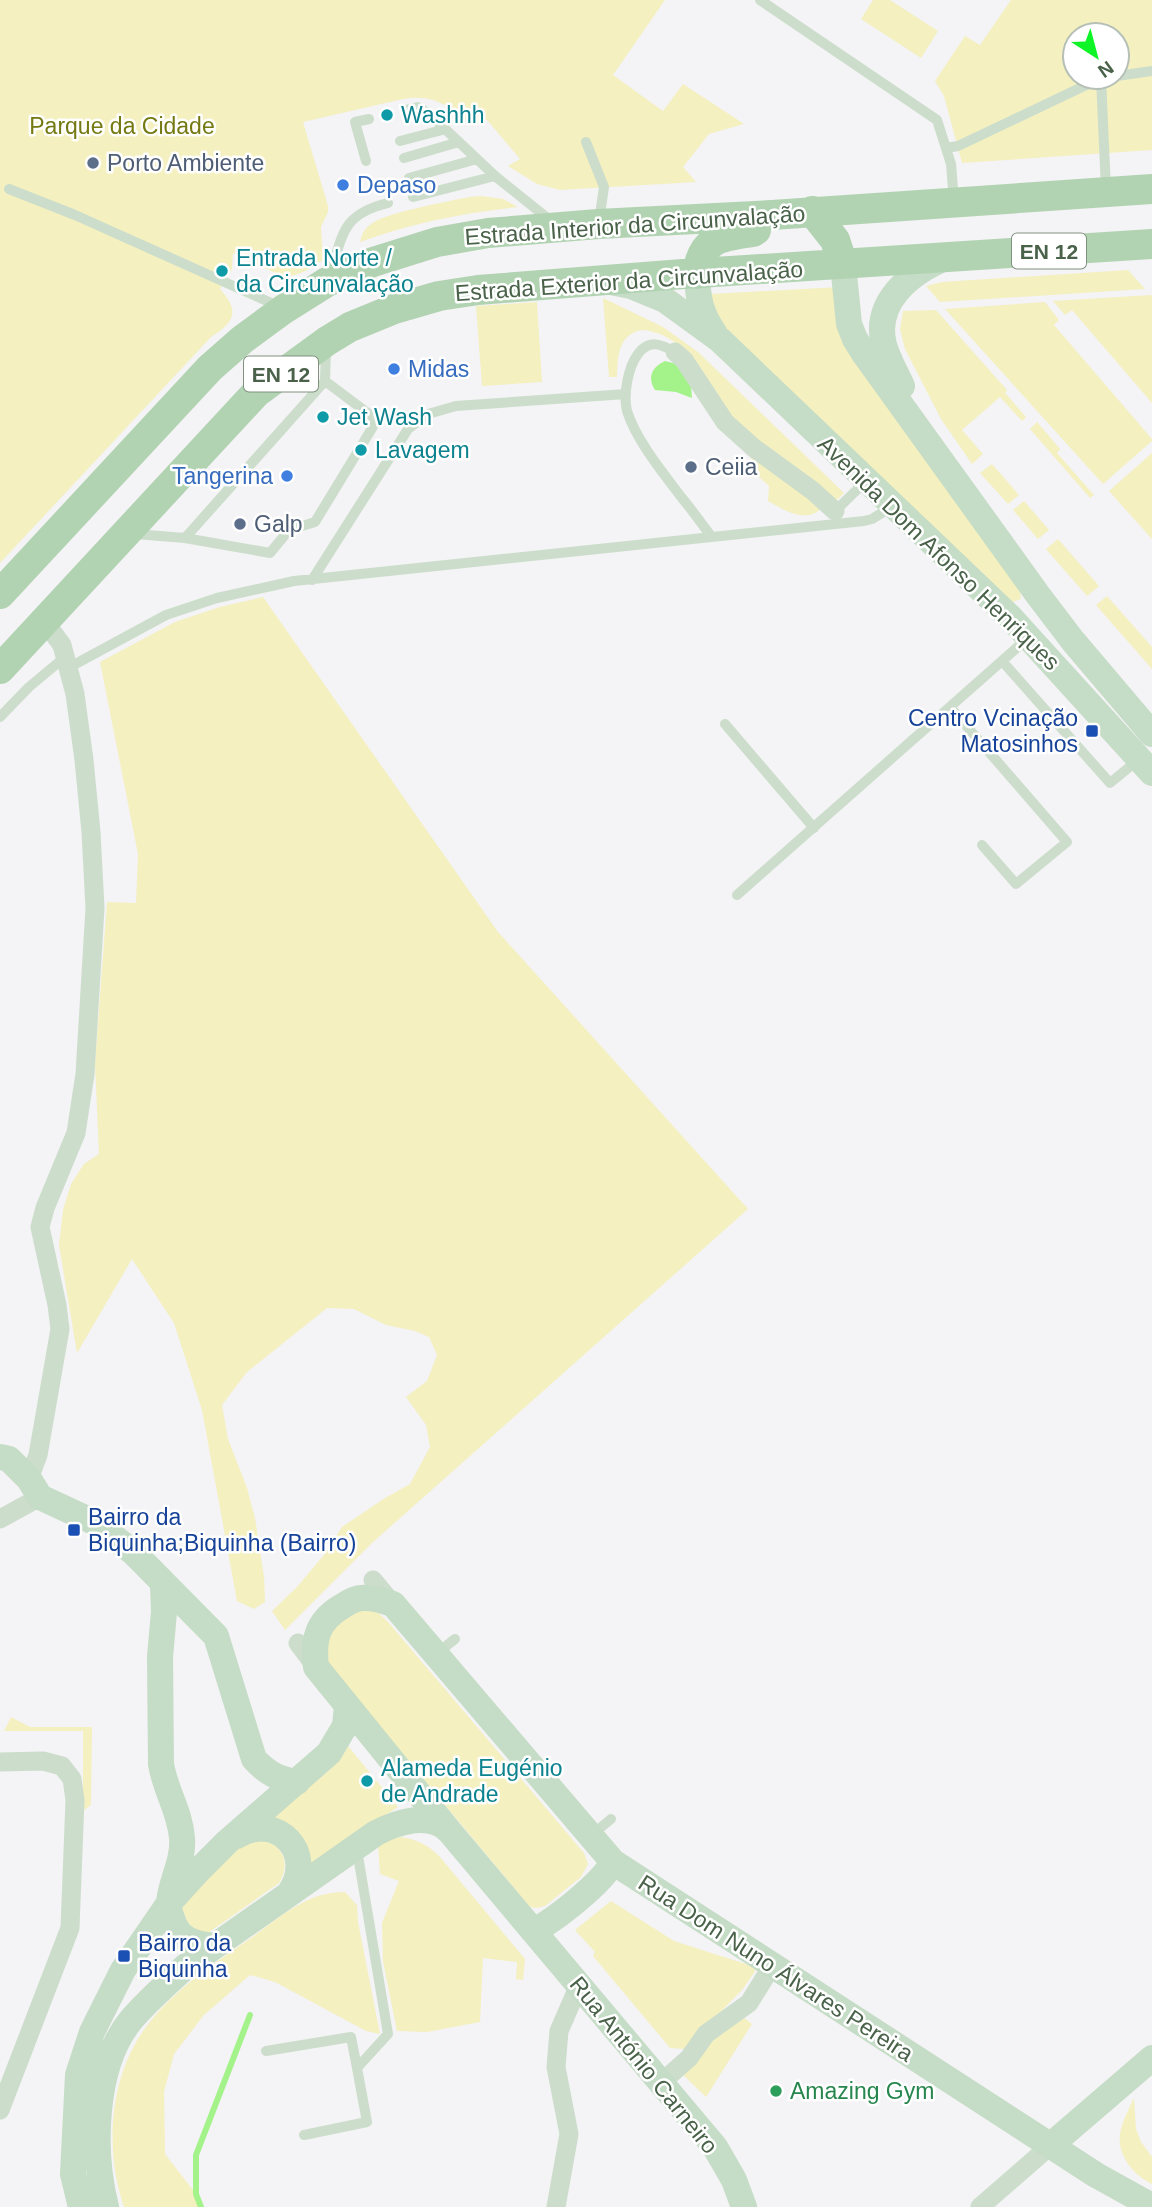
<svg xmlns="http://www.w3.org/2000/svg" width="1152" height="2207" font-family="Arial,sans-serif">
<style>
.green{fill:#f4f0c0;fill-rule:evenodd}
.water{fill:#a4f38a}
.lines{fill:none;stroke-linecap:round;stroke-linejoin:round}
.stream{stroke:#a4f38a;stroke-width:6}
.lane{stroke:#cdc;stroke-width:10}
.street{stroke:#cdc;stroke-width:19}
.secondary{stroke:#c5dcc6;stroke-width:26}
.primary{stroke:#b1d3b2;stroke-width:30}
.culture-dot{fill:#0f9aa8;stroke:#fff;stroke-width:2.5}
.service-dot{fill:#5c6f8a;stroke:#fff;stroke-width:2.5}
.shop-dot{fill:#3f7fe0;stroke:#fff;stroke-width:2.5}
.transit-dot{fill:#1a4fb4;stroke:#fff;stroke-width:2.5}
.leisure-dot{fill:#2e9e5b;stroke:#fff;stroke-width:2.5}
.labels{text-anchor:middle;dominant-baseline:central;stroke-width:5;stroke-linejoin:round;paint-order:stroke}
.shield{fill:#fff;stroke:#809180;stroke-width:2}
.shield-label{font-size:21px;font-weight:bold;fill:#496249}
.culture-label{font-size:23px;fill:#0d838f;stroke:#fff;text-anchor:start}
.park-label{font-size:23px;fill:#747a11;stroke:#fff}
.service-label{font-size:23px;fill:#4e5e75;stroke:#fff;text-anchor:start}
.shop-label{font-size:23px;fill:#366cbe;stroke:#fff;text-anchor:start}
.street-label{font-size:23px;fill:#496249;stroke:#fff}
.transit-label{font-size:23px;fill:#164399;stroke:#fff;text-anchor:start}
.leisure-label{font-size:23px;fill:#27864d;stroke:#fff;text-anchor:start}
</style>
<rect width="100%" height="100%" fill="#f4f3f5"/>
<path class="green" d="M 0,0 L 665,0 L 613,75 L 663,111 L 683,84 L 744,124 L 709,134 L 683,167 L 696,182 L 560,190 L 537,184 L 508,166 L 520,159 L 487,120 L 472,126 C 449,106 435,94 403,99 L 303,122 L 328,206 L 328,212 L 321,227 L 323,260 C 311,268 299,276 284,277 L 233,253 L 232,269 L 220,289 C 240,311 235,322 211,337 L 0,563 Z
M 873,0 L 890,0 L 938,31 L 921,58 L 861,19 Z
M 1011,0 L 1152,0 L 1152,150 L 962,163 L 944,96 L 935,81 L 965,36 L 980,45 ZM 1075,35 L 1117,35 L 1117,77 L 1075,77 Z
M 481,196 L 503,199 L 518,207 C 463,213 411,223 360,242 C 362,234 364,229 371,224 C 387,212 447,202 469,197 Z
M 1128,270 L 1145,289 L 940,302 L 926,286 L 942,282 Z
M 841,287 L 838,322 L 1020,589 L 1021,599 L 1010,603 L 719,325 L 710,294 Z
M 1151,295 L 1152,297 L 1152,403 L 1072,310 L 1065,315 L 1053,301 Z
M 603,298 L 663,327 L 698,352 L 844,493 L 836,501 C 804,476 768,452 739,424 C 711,398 694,341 653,332 C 647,330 643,329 637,331 C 617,339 618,358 617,377 L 609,377 Z
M 537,302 L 542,382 L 482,386 L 476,306 Z
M 1045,302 L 1059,320 L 1054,325 L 1152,439 L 1152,441 L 1103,484 L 945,309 Z
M 936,310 L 1007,390 L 1005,393 L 1026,417 L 1022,421 L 1000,397 L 962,430 L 983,454 L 972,464 L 941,419 L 905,349 L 900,329 L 903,311 Z
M 1037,422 L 1060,449 L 1057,453 L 1094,495 L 1090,498 L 1030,429 Z
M 748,451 L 822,508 C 805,524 784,510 768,501 L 769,486 L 758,476 Z
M 1152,453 L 1152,539 L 1109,491 Z
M 992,464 L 1019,495 L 1008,504 L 980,473 Z
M 1024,501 L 1049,530 L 1038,539 L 1013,510 Z
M 1058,539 L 1099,586 L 1087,596 L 1046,549 Z
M 1107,596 L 1152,647 L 1152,669 L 1096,605 Z
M 263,597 L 498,932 L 748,1209 L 372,1543 L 285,1630 L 272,1611 L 297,1587 L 324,1555 L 342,1527 L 385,1498 L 410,1484 L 430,1447 L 426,1425 L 406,1397 L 427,1381 L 437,1355 L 429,1337 L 415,1331 L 386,1325 L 354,1309 L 327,1308 L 247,1372 L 222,1405 L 228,1439 L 247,1488 L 255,1518 L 264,1577 L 265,1602 L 254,1609 L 237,1601 L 202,1410 L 174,1323 L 132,1259 L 77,1353 L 59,1245 L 63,1210 L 71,1184 L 84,1164 L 99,1154 L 95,1064 L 107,902 L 136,903 L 138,854 L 100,662 L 175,622 L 220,607 Z
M 356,1609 L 375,1610 L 388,1622 L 584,1853 L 588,1864 L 581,1877 L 545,1906 L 537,1908 L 530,1907 L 327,1664 L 324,1634 Z
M 11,1717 L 30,1727 L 92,1727 L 91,1805 L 83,1811 L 83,1731 L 4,1731 Z
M 348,1746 L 398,1807 L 307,1866 L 267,1818 C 289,1801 338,1770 348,1746 Z
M 402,1837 C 418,1840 428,1845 439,1856 L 525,1959 L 523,1980 L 516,1979 L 517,1962 L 483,1958 L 480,2022 L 427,2032 L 397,2031 L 383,1961 L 382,1923 L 399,1881 L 380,1874 L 378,1845 L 394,1838 Z
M 245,1841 C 253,1841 263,1839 269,1842 C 287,1850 288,1869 279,1883 L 208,1933 L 192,1934 L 181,1905 Z
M 345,1892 L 357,1905 L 358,1922 L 380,2034 L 366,2031 L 275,1982 L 250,1975 L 204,2015 L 174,2054 L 164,2092 L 165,2154 L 196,2194 L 201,2207 L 124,2207 C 104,2149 109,2073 149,2023 C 177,1988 214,1963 251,1938 C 282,1916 306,1892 345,1892 Z
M 611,1901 L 674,1941 L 749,1965 L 756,1970 L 742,1990 L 684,2049 L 670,2048 L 593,1956 L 595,1952 L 575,1930 Z
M 742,2016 L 752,2024 L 706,2097 L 682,2074 L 708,2040 Z
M 1134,2098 L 1136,2129 L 1141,2142 L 1152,2157 L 1152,2184 C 1135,2176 1117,2156 1120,2135 C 1121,2123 1129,2109 1134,2098 Z"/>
<path class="water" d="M 665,361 L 677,364 L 691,386 L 692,398 L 676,392 L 655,390 C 647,377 652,367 665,361 Z"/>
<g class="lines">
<path class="stream" d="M 201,2207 L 196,2194 L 196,2155 L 250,2015"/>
<path class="lane" d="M 760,0 L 937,120 L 951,164 L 954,201
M 1117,76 L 1152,71
M 1101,78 L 1106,190
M 405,110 L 418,107 L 427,112 L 495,176 L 551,221
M 400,141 L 446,129
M 586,142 L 604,187 L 599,221
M 946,148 L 958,146 L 1101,78 L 1110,77
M 404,158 L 459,142
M 366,161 L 355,122 L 369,119
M 409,178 L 477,159
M 9,189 L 75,215 L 278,306
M 413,197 L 495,176
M 330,275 C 343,234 342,214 388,203
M 675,352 C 661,344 649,339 638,354 C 628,367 623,395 627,411 C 636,440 663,473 682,498 C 692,510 701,523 711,536
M 833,513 L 865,482
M 135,534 L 185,538 L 325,381 L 326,349
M 185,538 L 270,553 L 289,530 L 315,522 L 377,420 L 325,381
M 312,580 L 408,429 L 428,414 L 456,406 L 626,394
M 1002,661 L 1110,783 L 1138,760
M 68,668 L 166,615 L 217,598 L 294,581 L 864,521 L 872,519 L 893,506
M 950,707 L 1067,842 L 1016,884 L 982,845
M 0,717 L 29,687 L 65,657
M 725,724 L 814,828
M 737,895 L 1029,637
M 436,1654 L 455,1639
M 593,1834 L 611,1819
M 266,2051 L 351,2037 L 357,2068
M 304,2135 L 367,2122 L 357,2068 L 388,2034 L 357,1850"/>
<path class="street" d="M 675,352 L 684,360 L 725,422 L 754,448 L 813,491 L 835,511
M 29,1479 L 38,1455 L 60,1329 L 57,1305 L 40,1227 L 45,1208 L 76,1133 L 85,1074 L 95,908 L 91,832 L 84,760 L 75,694 L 62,645 L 45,622
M 0,1519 L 40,1497
M 373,1580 L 393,1604
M 298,1643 L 316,1667
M 0,1762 L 43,1761 L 62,1766 L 72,1779 L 75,1800 L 70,1928 L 0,2110
M 661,2083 L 689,2058 L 706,2034 L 749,2003 L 772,1966
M 556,2207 L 569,2134 L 556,2067 L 559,2031 L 579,1985
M 980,2207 L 1051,2145"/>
<path class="secondary" d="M 843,264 L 849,324 L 855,339 L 865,355 L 1038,595 L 1073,641 L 1152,734
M 697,274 C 698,299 700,312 715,334
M 611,282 L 631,286 L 665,300 L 720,340 L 1010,617 L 1152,773
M 902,386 C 896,373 888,359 884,345 C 873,302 910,273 945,258
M 0,1457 L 9,1459 L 29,1479 L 40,1497 L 96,1523 L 134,1553 L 216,1636 L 254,1759 C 267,1773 278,1779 297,1782
M 163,1584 L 164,1612 L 160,1657 L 161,1764 C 165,1790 180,1811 182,1838 C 184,1861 171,1880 169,1902 C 168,1907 170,1913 172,1918 C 178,1940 194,1944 214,1946
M 237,1836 C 278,1811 316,1854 290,1892
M 533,1931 C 554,1921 602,1883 613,1862
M 1051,2145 L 1152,2058
M 81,2207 L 73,2174 L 78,2075 L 92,2032 L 123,1970 L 169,1903 L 198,1871 L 227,1842 L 329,1753 L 345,1726 L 347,1706
M 106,2207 C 92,2152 93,2066 131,2020 C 147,2001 167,1984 185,1967 L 376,1833 C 397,1822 431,1811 449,1831
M 744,2207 L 734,2180 L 715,2147 L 450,1832 L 316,1667 C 313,1641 316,1622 341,1607 C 349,1602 356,1597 366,1598 C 375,1598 384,1601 393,1604 L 613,1862 L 1096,2175 L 1152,2206"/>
<path class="primary" d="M 812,211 L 835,240 L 843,264
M 697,274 C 702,237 721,237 753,232 L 756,230
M 0,594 L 210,368 L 243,339 L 284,309 L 327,282 L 373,262 L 437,242 L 488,233 L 598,224 L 772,215 L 1152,189
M 0,669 L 256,393 L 327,341 L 350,327 L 394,309 L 439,296 L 478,290 L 683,274 L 1152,244"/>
</g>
<g class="culture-dot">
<circle cx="387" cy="115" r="7"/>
<circle cx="222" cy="271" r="7"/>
<circle cx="323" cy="417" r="7"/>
<circle cx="361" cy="450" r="7"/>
<circle cx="367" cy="1781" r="7"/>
</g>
<g class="service-dot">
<circle cx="93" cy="163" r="7"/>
<circle cx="691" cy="467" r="7"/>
<circle cx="240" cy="524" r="7"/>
</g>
<g class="shop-dot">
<circle cx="343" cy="185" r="7"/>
<circle cx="394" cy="369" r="7"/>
<circle cx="287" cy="476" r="7"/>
</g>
<g class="transit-dot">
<rect x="1085" y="724" width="14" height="14" rx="3.5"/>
<rect x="67" y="1523" width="14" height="14" rx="3.5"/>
<rect x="117" y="1949" width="14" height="14" rx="3.5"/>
</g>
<circle class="leisure-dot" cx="776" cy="2091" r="7"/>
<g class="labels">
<g class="shield">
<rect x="1012" y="233.5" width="74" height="35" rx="5"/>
<rect x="244" y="356.5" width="74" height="35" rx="5"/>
</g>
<g class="shield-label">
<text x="1049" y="251">EN 12</text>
<text x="281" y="374">EN 12</text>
</g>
<g class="culture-label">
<text x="401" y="115">Washhh</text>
<text x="236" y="258">Entrada Norte /<tspan x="236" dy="26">da Circunvalação</tspan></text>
<text x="337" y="417">Jet Wash</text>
<text x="375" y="450">Lavagem</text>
<text x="381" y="1768">Alameda Eugénio<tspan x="381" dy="26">de Andrade</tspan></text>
</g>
<g class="park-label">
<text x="122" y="126">Parque da Cidade</text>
</g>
<g class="service-label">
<text x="107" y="163">Porto Ambiente</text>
<text x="705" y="467">Ceiia</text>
<text x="254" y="524">Galp</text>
</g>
<g class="shop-label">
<text x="357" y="185">Depaso</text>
<text x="408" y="369">Midas</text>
<text x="273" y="476" text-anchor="end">Tangerina</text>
</g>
<g class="street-label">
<text transform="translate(635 225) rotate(-4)">Estrada Interior da Circunvalação</text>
<text transform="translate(629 281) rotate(-4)">Estrada Exterior da Circunvalação</text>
<text transform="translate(939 553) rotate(44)">Avenida Dom Afonso Henriques</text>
<text transform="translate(776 1968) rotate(33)">Rua Dom Nuno Álvares Pereira</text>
<text transform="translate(644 2065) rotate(51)">Rua António Carneiro</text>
</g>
<g class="transit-label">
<text x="1078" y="718" text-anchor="end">Centro Vcinação<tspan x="1078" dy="26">Matosinhos</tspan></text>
<text x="88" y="1517">Bairro da<tspan x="88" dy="26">Biquinha;Biquinha (Bairro)</tspan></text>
<text x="138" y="1943">Bairro da<tspan x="138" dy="26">Biquinha</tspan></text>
</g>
<g class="leisure-label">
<text x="790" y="2091">Amazing Gym</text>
</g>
</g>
<g transform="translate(1096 56) rotate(144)"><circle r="33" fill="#ffffff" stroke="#b6c0b6" stroke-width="2"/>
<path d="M0-5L12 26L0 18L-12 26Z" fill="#0ef427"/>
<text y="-10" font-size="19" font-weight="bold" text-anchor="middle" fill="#496249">N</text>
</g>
</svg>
